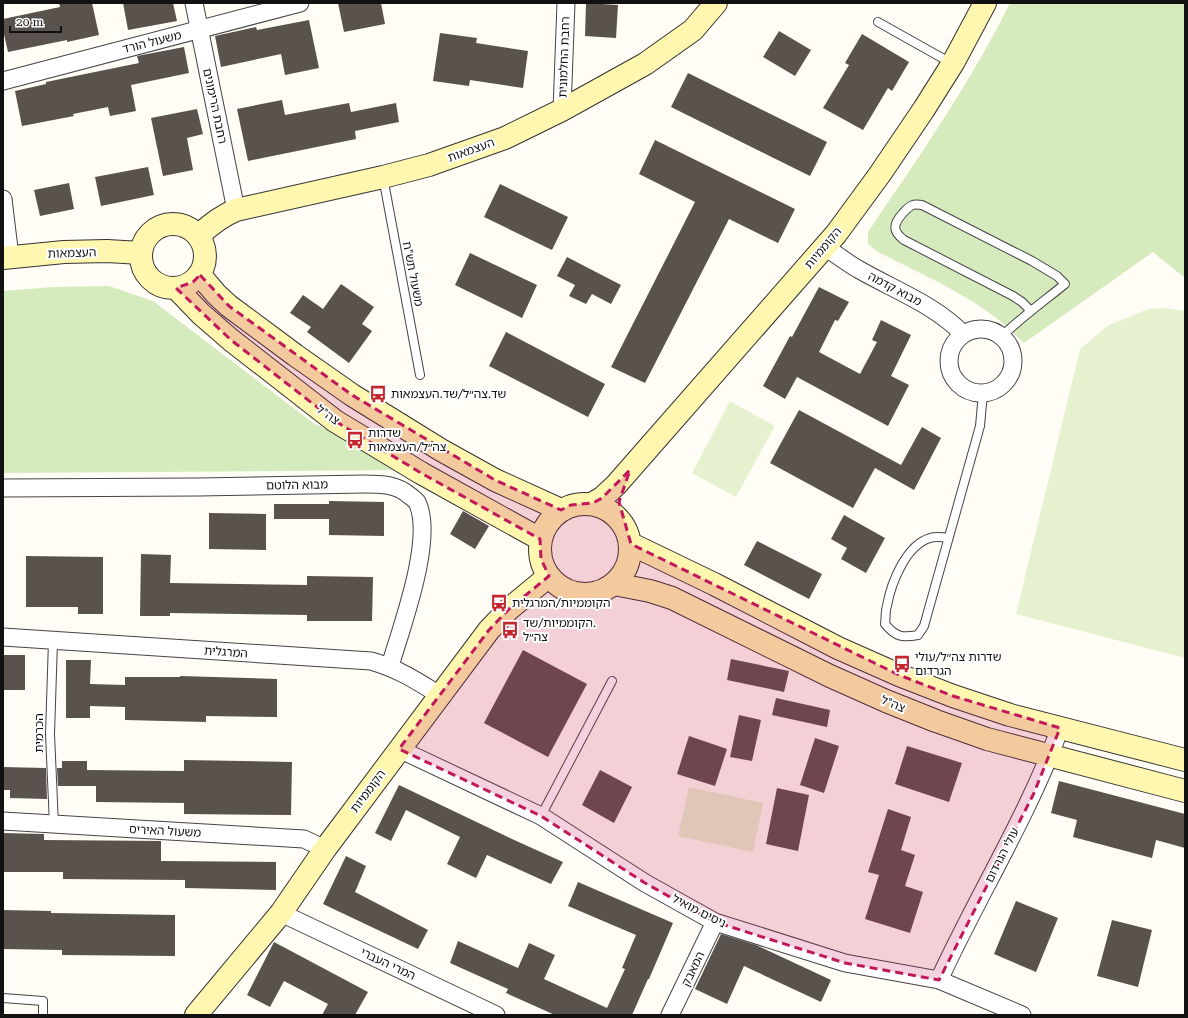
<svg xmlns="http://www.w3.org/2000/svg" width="1188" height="1018" font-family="'Roboto Serif','Noto Sans Hebrew',serif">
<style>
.green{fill:#d5ebbd}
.pitch{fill:#e6f2cf}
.building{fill:#5a524d}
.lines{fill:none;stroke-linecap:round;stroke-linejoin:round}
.lane-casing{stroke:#444;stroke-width:10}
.street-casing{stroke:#444;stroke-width:19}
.secondary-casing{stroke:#333;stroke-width:24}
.lane{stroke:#fff;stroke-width:8}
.street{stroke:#fff;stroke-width:17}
.secondary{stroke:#fff6b0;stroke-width:22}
.marked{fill:#c2185b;fill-opacity:0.2;stroke:#c2185b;stroke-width:3;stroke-dasharray:8 5;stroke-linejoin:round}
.labels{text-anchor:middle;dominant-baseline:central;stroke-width:4;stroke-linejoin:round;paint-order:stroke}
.street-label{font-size:12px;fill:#111;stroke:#fff}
.poi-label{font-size:12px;fill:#111;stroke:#fff;text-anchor:start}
</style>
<rect width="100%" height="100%" fill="#fffdf5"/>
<path class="green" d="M 1010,3 L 1185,3 L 1185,278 L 1153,252 L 1024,343 L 999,320 L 975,303 L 944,285 L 878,252 L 868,244 L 868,232 C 918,158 970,84 1010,3 Z
M 109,286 L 153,301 L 313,423 L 410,470 L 3,473 L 3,291 L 53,287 Z"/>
<path class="pitch" d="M 1165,308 L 1185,311 L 1185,658 L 1016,614 L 1080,349 L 1109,325 L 1148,309 Z
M 730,401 L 775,426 L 736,497 L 692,473 Z
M 689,787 L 763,803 L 753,852 L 678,836 Z"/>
<path class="building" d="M 59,3 L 92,3 L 99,35 L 67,42 L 67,40 L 8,52 L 3,30 L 3,19 L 60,7 Z
M 123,3 L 173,3 L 177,21 L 128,30 Z
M 338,3 L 381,3 L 385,24 L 344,32 Z
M 586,3 L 618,5 L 616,38 L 585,36 Z
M 309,20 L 319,68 L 285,75 L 281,54 L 221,67 L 215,36 L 256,27 L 257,30 Z
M 779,31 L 811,50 L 795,76 L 763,57 Z
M 440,33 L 477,38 L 476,43 L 528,51 L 523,88 L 470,80 L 469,86 L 433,81 Z
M 862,34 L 909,62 L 892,91 L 888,88 L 863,130 L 823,108 L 849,65 L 845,63 Z
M 184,47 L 189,73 L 131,85 L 136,111 L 110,116 L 108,107 L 73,114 L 74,116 L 22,126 L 15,91 L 46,84 L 46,82 L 139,63 L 137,56 Z
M 688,73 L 827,142 L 810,176 L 671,107 Z
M 282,100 L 285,115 L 349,103 L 351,112 L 396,103 L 399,122 L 355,131 L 356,139 L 248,161 L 237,109 Z
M 197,109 L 203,134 L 187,138 L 193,170 L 163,176 L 151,118 Z
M 655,140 L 795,209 L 778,243 L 729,219 L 645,383 L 611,367 L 695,202 L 639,174 Z
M 148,167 L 154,195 L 101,206 L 95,177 Z
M 69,183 L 74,209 L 40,216 L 34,190 Z
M 500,184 L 568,217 L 552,250 L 484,217 Z
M 470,253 L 537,285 L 522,318 L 455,285 Z
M 567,257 L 621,285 L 611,304 L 592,294 L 586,304 L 569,296 L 575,285 L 557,276 Z
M 341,284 L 374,307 L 362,324 L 372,331 L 349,363 L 307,332 L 311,327 L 290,313 L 303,295 L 323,309 Z
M 819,287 L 849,302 L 838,321 L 835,320 L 819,352 L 860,374 L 877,342 L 872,340 L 881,320 L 911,335 L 891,376 L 909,385 L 888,426 L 797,377 L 785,399 L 763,386 L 790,336 L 792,337 Z
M 506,332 L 605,384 L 588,417 L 489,366 Z
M 799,410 L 901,465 L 922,427 L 941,438 L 914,490 L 875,468 L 853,508 L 770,463 Z
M 329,501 L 384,502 L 384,536 L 329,535 L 329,519 L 274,519 L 274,504 L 329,504 Z
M 463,511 L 489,526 L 475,549 L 450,534 Z
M 209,513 L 266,514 L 266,550 L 209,549 Z
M 844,515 L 885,538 L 866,573 L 841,559 L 847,548 L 831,539 Z
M 757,541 L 822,574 L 809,599 L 744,565 Z
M 141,554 L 171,555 L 170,583 L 307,585 L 307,576 L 373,577 L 372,621 L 307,621 L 307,615 L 170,613 L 170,616 L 140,616 Z
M 26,556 L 103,557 L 103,614 L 78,614 L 78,607 L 26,607 Z
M 523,650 L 587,684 L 548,757 L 484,723 Z
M 3,655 L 25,655 L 25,690 L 3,690 Z
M 731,659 L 789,671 L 784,692 L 727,680 Z
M 66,660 L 91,660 L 90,684 L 125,685 L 125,677 L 180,677 L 180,676 L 277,679 L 277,717 L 206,716 L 206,722 L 125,720 L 125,707 L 90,706 L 90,718 L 66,718 Z
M 776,698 L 830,710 L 827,727 L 772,715 Z
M 739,715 L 761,720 L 752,761 L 730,757 Z
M 689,736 L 727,749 L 715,786 L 677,774 Z
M 815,738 L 839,746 L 824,793 L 800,785 Z
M 907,746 L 962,763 L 949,802 L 895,784 Z
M 184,760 L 292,762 L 291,815 L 184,814 L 184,803 L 96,802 L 96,786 L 58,786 L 57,768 L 62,768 L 62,761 L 87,761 L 87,770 L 184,771 Z
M 3,767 L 46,768 L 47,799 L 10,798 L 10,790 L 3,790 Z
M 600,770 L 632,787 L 614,823 L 582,805 Z
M 1059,781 L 1185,814 L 1185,848 L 1156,840 L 1152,858 L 1073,837 L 1077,820 L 1051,813 Z
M 399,785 L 512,839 L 563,862 L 551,884 L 487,855 L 476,878 L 447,864 L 460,837 L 406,810 L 391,841 L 375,833 Z
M 777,788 L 809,795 L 798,851 L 766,844 Z
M 888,809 L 911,817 L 901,850 L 915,855 L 905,886 L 923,892 L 910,933 L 865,919 L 879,875 L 868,872 Z
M 3,833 L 44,834 L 44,840 L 161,841 L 161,861 L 276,862 L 276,890 L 185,888 L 185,880 L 63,879 L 63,872 L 3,872 Z
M 346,856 L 366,866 L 355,892 L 428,930 L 418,949 L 323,904 Z
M 578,882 L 673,923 L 649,979 L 648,979 L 632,1015 L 555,1015 L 506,993 L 508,989 L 450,963 L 458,941 L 518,968 L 529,943 L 555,955 L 544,979 L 607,1008 L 625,969 L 622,968 L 636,935 L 568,906 Z
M 1016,901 L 1058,918 L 1036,972 L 994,954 Z
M 3,910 L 51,911 L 51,913 L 175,915 L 175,956 L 62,955 L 62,950 L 3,949 Z
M 1112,920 L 1152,930 L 1138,987 L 1097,976 Z
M 721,934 L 756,945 L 831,980 L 821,1002 L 744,966 L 727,1004 L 695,989 Z
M 274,942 L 368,992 L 355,1015 L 322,1015 L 328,1004 L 284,981 L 270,1007 L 247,995 Z"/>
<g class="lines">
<g class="lane-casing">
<path id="lane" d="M 878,22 L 951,63
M 383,177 L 420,375
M 1002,336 C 1022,317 1044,301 1065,284 L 1057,276 L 1032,261 L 922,205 C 920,205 915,204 913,205 C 909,206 905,211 903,213 C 893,224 892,231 904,240 L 1013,296 L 1022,302 L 1031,311
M 948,538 C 942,537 936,536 930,538 C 906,545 891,583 887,606 C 885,611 886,618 885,624 C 896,637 902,638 918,635 L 924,626 L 980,426 L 983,393
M 53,641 L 50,734 L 54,825
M 541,816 L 612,681
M 3,998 L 43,1001 L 43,1015"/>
</g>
<g class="street-casing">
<path id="street" d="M 194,3 L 236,210
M 3,81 L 300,3
M 562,110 L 566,3
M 3,199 L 10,257
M 825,247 C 836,254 847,263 858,269 C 894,290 934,304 963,334
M949 361a32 32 0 1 1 64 0a32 32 0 1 1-64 0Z
M 3,488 L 198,487 L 364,484 C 381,484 397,484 410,496 C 412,497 415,500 417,502 C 435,538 401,628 390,666
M 3,637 L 371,661 C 399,669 417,681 441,696
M 399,749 L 541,816 L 645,883 L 715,922 L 845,963 L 939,980 L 1022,1015
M 3,821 L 304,839 L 325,849
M 281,913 L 496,1015
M 939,980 C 978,895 1028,816 1060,728
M 670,1015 L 715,922"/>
</g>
<g class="secondary-casing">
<path id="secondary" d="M141 256a32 32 0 1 1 64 0a32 32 0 1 1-64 0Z
M 198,236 C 210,225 221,216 236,210 L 383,177 L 429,165 L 505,138 L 562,110 L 645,64 L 693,30 L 716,3
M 3,258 L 64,252 L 107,251 L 141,253
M 200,275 L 216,294 L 229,306 L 295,355 L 352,395 L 441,450 L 495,480 L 561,510
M 176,288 L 201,314 L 231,340 L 335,421 L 421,473 L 540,539
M 593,503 L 602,498 L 616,485 L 836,234 L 880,174 L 924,109 L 953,63 L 985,3
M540 549a45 45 0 1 1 90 0a45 45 0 1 1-90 0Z
M 631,544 L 714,584 L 838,648 L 899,675 L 953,696 L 1010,715 L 1185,760
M 614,584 L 650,591 L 672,598 L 830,676 L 886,701 L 936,721 L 987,739 L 1185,791
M 196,1015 L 281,913 L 325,849 L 489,630 L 509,609 L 549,576"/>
</g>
<use href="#lane" class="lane"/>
<use href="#street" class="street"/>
<use href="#secondary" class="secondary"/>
</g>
<path class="marked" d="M 200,275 L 229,306 L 352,395 L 495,480 L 561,510 L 571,505 L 593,503 L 602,498 L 630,470 L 619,502 L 631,544 L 899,675 L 953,696 L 1060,728 L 1034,793 L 939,980 L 845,963 L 715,922 L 645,883 L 541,816 L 399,749 L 489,630 L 509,609 L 549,576 L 541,559 L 540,539 L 421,473 L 335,421 L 231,340 L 176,288 L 193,282 Z"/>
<defs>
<g id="bus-bare" transform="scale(1.38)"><path d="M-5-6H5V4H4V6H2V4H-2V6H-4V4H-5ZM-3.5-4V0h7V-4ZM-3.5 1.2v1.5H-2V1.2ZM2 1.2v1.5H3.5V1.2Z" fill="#c4262e" stroke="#fff" stroke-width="2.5" paint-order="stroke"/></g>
</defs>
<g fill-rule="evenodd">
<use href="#bus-bare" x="378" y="394"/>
<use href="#bus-bare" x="355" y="440"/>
<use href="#bus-bare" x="499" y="603"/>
<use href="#bus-bare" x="510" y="630"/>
<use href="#bus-bare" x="902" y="664"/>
</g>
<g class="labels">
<g class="street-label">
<text transform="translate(152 42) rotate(-14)">משעול הורד</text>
<text transform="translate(564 57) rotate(-88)">רחבת החלמונית</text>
<text transform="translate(215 106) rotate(78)">רחבת הרימונים</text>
<text transform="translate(471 150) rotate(-20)">העצמאות</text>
<text transform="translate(823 248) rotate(-50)">הקוממיות</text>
<text transform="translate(72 253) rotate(-2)">העצמאות</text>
<text transform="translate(413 274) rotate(79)">משעול תש"ח</text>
<text transform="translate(895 289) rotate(28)">מבוא קדמה</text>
<text transform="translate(328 415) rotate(35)">צה"ל</text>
<text transform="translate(297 485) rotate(-1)">מבוא הלוטם</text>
<text transform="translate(226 652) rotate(4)">המרגלית</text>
<text transform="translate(893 704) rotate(22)">צה"ל</text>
<text transform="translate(39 733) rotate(-90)">הכרמית</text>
<text transform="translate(368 791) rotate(-53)">הקוממיות</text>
<text transform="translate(165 831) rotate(3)">משעול האיריס</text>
<text transform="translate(1002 855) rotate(-63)">עולי הגרדום</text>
<text transform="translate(699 911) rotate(27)">ניסים מואיל</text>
<text transform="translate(388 964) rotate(25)">המרי העברי</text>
<text transform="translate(693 969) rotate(-64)">המאבק</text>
</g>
<g class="poi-label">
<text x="391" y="394">שד.צה״ל/שד.העצמאות</text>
<text x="368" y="433">שדרות<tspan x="368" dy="14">צה״ל/העצמאות</tspan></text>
<text x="512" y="603">הקוממיות/המרגלית</text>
<text x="523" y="623">הקוממיות/שד.<tspan x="523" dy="14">צה״ל</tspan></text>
<text x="915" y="657">שדרות צה״ל/עולי<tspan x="915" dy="14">הגרדום</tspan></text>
</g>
</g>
<rect width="1188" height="1018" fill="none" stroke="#111111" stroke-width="8"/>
<path d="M10 26v6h51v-6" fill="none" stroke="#111111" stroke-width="2"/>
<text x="16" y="26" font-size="12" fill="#111111" stroke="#ffffff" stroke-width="3" paint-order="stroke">20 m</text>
</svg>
